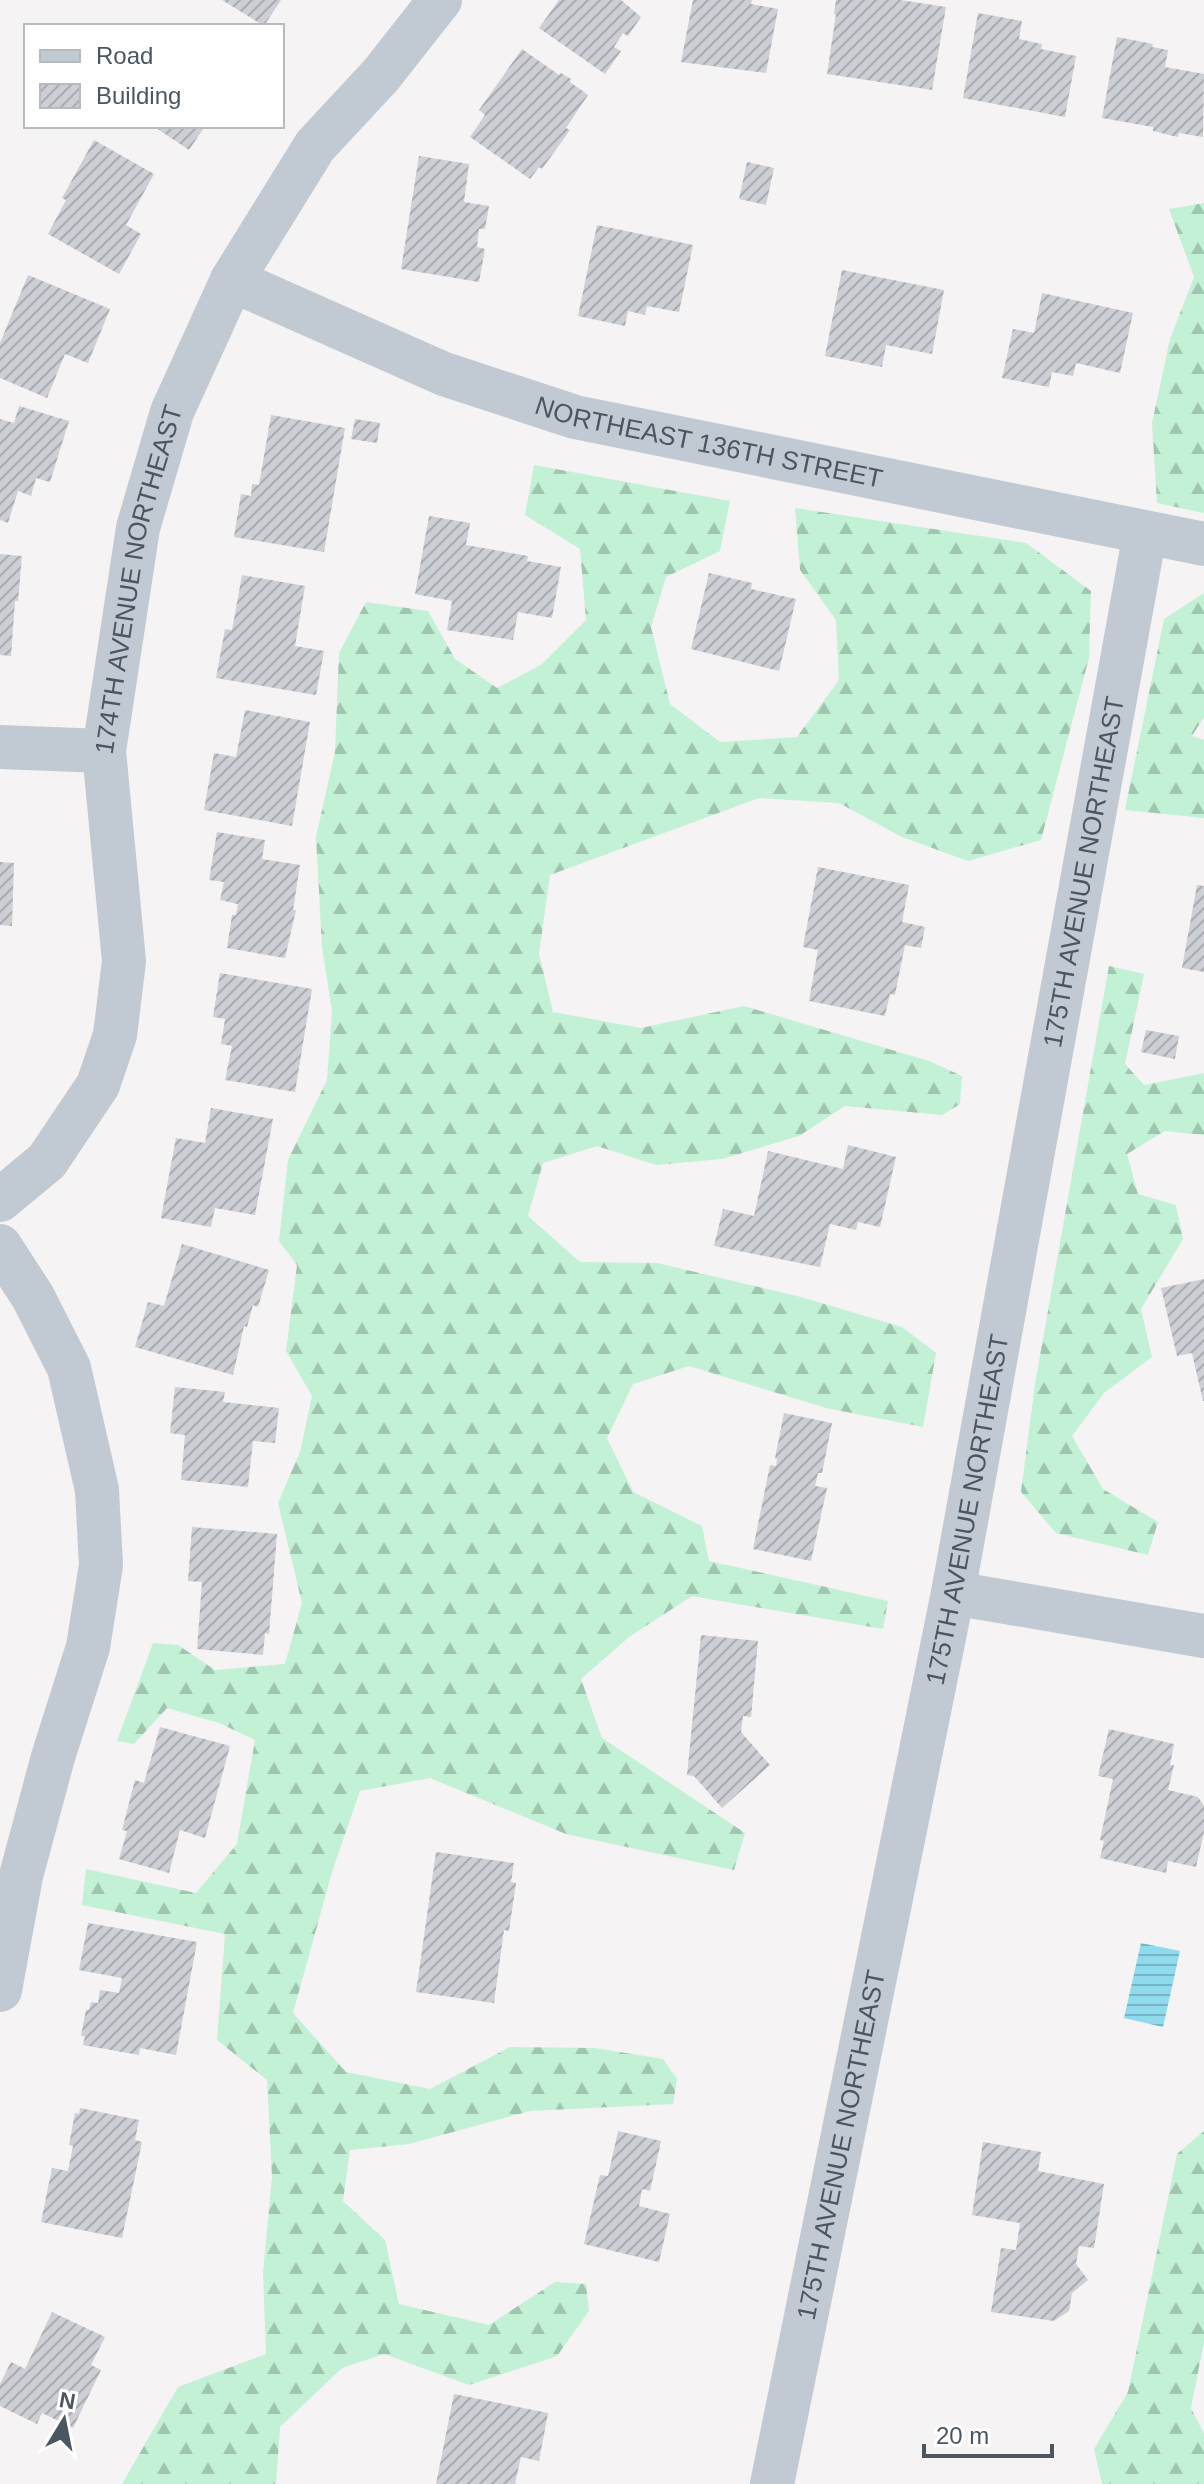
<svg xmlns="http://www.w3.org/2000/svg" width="1204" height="2484" font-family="Helvetica,sans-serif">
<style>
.forest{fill:url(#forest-firs)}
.water{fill:url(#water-rules)}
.building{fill:url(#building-hatch)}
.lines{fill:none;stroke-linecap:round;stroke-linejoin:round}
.street{stroke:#c1cad2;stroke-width:44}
.labels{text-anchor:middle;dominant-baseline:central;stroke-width:6;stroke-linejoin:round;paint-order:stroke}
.street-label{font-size:26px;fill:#4a5661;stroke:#fff}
</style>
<defs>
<pattern id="forest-firs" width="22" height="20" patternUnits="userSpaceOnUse" patternTransform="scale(2)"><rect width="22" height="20" fill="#c3f1d5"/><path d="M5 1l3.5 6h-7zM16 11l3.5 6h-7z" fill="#a0c6b0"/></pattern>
<pattern id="water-rules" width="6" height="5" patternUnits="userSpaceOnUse" patternTransform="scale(2)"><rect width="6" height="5" fill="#90daee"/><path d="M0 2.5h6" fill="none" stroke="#78b4c4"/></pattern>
<pattern id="building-hatch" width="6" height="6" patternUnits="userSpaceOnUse" patternTransform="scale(2)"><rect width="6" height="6" fill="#cdcfd5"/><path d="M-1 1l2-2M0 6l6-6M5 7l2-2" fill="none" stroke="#a8abb0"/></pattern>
</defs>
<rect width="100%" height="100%" fill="#f5f3f3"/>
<path class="forest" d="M 1204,203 L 1204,513 L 1157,503 L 1152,423 L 1170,339 L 1194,277 L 1169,209 Z
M 534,465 L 730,501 L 720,551 L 666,577 L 651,627 L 670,704 L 720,742 L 797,737 L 839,680 L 836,620 L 800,570 L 795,508 L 1026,543 L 1091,591 L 1089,658 L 1041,840 L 968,861 L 902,837 L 839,803 L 759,798 L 550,875 L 539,954 L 553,1012 L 641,1028 L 744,1006 L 929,1061 L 962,1076 L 960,1104 L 942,1115 L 845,1106 L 799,1136 L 722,1159 L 656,1165 L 597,1146 L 543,1163 L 528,1216 L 580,1262 L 657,1263 L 801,1297 L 902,1327 L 936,1353 L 923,1427 L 826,1408 L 689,1366 L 633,1384 L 607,1438 L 633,1492 L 702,1526 L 709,1561 L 888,1601 L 883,1629 L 692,1596 L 629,1637 L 581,1679 L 602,1738 L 745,1833 L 734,1870 L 566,1834 L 430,1778 L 360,1791 L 332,1872 L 293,2013 L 346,2072 L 430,2089 L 510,2047 L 595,2048 L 663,2059 L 677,2079 L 673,2104 L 530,2111 L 409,2144 L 350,2150 L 343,2201 L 385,2240 L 399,2304 L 489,2325 L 555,2282 L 586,2284 L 589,2311 L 557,2356 L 469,2385 L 384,2354 L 342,2368 L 280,2427 L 276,2484 L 122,2484 L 178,2387 L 266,2354 L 263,2273 L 272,2177 L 267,2080 L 217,2040 L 225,1934 L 82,1905 L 86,1869 L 196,1893 L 237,1844 L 255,1740 L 219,1723 L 167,1708 L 134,1744 L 117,1741 L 153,1643 L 178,1645 L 215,1670 L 285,1664 L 302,1603 L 278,1503 L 300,1452 L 312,1396 L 286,1351 L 297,1265 L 279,1241 L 288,1160 L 327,1080 L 332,1011 L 322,947 L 316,837 L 335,752 L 339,653 L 366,602 L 428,611 L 455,659 L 497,688 L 541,665 L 586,620 L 580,549 L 525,515 Z
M 1204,593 L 1204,717 L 1192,736 L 1204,740 L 1204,818 L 1125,810 L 1164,619 Z
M 1109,966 L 1144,974 L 1125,1064 L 1144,1085 L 1204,1073 L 1204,1135 L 1165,1131 L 1127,1154 L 1138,1194 L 1176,1205 L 1183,1239 L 1141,1309 L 1152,1357 L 1104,1393 L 1072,1436 L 1103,1489 L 1158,1522 L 1148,1555 L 1056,1533 L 1021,1492 L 1035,1384 Z
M 1204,2131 L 1204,2342 L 1191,2408 L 1204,2434 L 1204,2484 L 1102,2484 L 1094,2449 L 1128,2392 L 1177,2154 Z"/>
<path class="water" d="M 1141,1943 L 1180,1951 L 1163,2027 L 1124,2018 Z"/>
<path class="building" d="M 222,0 L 281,0 L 264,26 Z
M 559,0 L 621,0 L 641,17 L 628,36 L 623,33 L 614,47 L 621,51 L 605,74 L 539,28 Z
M 693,0 L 752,0 L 751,4 L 778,9 L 766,73 L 681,62 Z
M 836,0 L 900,0 L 946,7 L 932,90 L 827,74 L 836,14 L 834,14 Z
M 978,13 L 1022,21 L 1019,39 L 1042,44 L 1041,49 L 1076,56 L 1065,117 L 963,98 Z
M 1117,37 L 1153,44 L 1152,47 L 1168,50 L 1165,67 L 1204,74 L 1203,137 L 1179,133 L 1178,137 L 1153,131 L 1153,127 L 1102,118 Z
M 522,49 L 559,75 L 561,73 L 571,79 L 570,82 L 588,95 L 566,128 L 570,130 L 542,169 L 539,167 L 530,179 L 470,137 L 485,115 L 479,110 Z
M 153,126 L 205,126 L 189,150 Z
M 94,140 L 154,174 L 126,225 L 141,234 L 119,274 L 48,234 L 66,200 L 62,198 Z
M 419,156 L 469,164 L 464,202 L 489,206 L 485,229 L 479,229 L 477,247 L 485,249 L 479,282 L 401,269 Z
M 747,162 L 774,168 L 766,205 L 739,199 Z
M 597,225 L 693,245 L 679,312 L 647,306 L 645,315 L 628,311 L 625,326 L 578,316 Z
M 842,270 L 944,290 L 932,354 L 886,345 L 882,367 L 825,356 Z
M 28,275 L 110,309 L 88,363 L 65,354 L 47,398 L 0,378 L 0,343 Z
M 1042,293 L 1133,313 L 1120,373 L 1076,363 L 1073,376 L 1052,372 L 1049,387 L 1002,378 L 1013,329 L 1034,333 Z
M 19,406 L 69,421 L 50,482 L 36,478 L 31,496 L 18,491 L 8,523 L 0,520 L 0,419 L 14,423 Z
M 271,415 L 345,428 L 324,552 L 234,537 L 241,494 L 251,496 L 252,484 L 259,485 Z
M 355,419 L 380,423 L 377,443 L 351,439 Z
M 429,516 L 470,523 L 466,545 L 528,556 L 527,561 L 561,567 L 552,618 L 518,612 L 513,640 L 447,630 L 452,601 L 415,594 Z
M 0,554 L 22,556 L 18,601 L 15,601 L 11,656 L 0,655 Z
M 709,573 L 752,583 L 751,589 L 796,599 L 779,671 L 691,649 Z
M 242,575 L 305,586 L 295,646 L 324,651 L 316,695 L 216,678 L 225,629 L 232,630 Z
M 245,710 L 310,722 L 292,826 L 204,810 L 214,753 L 236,757 Z
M 217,832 L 265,840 L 262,859 L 300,865 L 293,910 L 296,910 L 285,958 L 227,948 L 232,915 L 236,915 L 238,904 L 220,900 L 224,882 L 209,880 Z
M 0,862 L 14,863 L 12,926 L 0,925 Z
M 818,867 L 909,885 L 902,922 L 925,927 L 921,948 L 905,945 L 895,995 L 890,994 L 885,1016 L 809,1001 L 818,950 L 803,947 Z
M 1197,885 L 1204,886 L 1204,972 L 1182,968 Z
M 220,973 L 312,989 L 295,1092 L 225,1080 L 232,1046 L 221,1044 L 225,1019 L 213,1017 Z
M 1146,1030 L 1179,1036 L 1175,1059 L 1141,1052 Z
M 211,1108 L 273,1119 L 255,1215 L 215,1208 L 211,1227 L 161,1218 L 176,1138 L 205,1143 Z
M 848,1145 L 896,1157 L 880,1227 L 858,1222 L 856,1230 L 830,1224 L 820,1267 L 714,1246 L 723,1209 L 754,1216 L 768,1151 L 843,1169 Z
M 182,1244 L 269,1270 L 258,1307 L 253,1305 L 247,1327 L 244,1326 L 233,1375 L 135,1347 L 148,1302 L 164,1306 Z
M 1204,1279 L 1204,1401 L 1203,1401 L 1192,1353 L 1177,1356 L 1161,1288 Z
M 175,1387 L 225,1392 L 223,1402 L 279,1408 L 275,1443 L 253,1441 L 248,1487 L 181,1480 L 185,1435 L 170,1433 Z
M 784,1413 L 832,1423 L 822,1473 L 818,1473 L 815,1486 L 827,1488 L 811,1561 L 753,1549 L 770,1465 L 776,1466 L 777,1459 L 775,1458 Z
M 192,1527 L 277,1534 L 269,1634 L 265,1633 L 263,1655 L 197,1649 L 202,1582 L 188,1581 Z
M 701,1635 L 758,1641 L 751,1717 L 743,1716 L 741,1732 L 770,1765 L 722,1808 L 694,1776 L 687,1775 Z
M 160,1727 L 230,1746 L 205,1838 L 180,1830 L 169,1873 L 119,1859 L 127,1831 L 122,1830 L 135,1780 L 144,1783 Z
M 1109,1729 L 1174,1744 L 1170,1765 L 1174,1765 L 1168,1790 L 1198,1797 L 1204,1806 L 1204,1832 L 1196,1867 L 1168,1861 L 1166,1873 L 1100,1858 L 1104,1841 L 1100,1840 L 1113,1779 L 1098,1776 Z
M 436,1852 L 514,1863 L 511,1882 L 516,1883 L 509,1931 L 504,1930 L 494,2003 L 416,1992 Z
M 88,1923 L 197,1942 L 176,2055 L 140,2048 L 139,2055 L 83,2045 L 85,2036 L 81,2036 L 86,2010 L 89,2010 L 91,2002 L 98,2003 L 100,1990 L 119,1993 L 122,1978 L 79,1970 Z
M 80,2108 L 139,2120 L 135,2140 L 142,2142 L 122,2238 L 41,2222 L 52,2168 L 68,2171 L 73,2146 L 69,2145 L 75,2113 L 79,2114 Z
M 618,2131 L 661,2141 L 650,2191 L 642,2189 L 639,2206 L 670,2214 L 659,2262 L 584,2244 L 600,2175 L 608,2176 Z
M 983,2142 L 1041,2152 L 1038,2171 L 1104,2184 L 1094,2248 L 1079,2246 L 1076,2264 L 1088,2280 L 1072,2293 L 1069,2311 L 1054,2321 L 991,2312 L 1001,2248 L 1016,2250 L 1020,2223 L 972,2215 Z
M 52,2312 L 105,2337 L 91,2365 L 101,2370 L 73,2428 L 42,2413 L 37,2424 L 0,2406 L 0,2384 L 11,2362 L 25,2369 Z
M 454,2394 L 548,2413 L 539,2461 L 521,2457 L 515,2484 L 436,2484 Z"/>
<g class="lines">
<g class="street">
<path id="s1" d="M 232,280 L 444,374 L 575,417 L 1204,544"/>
<path d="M 0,747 L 104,751"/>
<path id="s2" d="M 0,1200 L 47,1161 L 98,1085 L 115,1035 L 124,961 L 104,751 L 138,528 L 172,412 L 232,280 L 315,146 L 381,75 L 440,0"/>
<path d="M 0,1246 L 33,1297 L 69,1368 L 97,1490 L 101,1565 L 88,1647 L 53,1757 L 21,1876 L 0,1990"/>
<path d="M 953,1593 L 1204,1636"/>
<path id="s3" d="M 772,2484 L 953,1593 L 1145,533"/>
</g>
</g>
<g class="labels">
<g class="street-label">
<text stroke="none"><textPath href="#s1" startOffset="506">NORTHEAST 136TH STREET</textPath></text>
<text stroke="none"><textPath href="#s2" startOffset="666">174TH AVENUE NORTHEAST</textPath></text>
<text stroke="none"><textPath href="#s3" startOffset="1642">175TH AVENUE NORTHEAST</textPath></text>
<text stroke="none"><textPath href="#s3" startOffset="994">175TH AVENUE NORTHEAST</textPath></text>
<text stroke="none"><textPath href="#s3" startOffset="346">175TH AVENUE NORTHEAST</textPath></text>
</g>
</g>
<rect x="24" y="24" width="260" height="104" fill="#ffffff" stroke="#b7bbc0" stroke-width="2"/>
<rect x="40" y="50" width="40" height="12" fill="#c1cad2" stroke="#b7bbc0" stroke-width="2"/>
<text x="96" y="64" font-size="24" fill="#4a5661">Road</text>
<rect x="40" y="84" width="40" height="24" fill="url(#building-hatch)" stroke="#b7bbc0" stroke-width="2"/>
<text x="96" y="104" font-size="24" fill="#4a5661">Building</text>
<g transform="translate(64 2420) rotate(10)" stroke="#ffffff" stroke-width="6" paint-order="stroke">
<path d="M0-6L14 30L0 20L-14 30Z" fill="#4a5661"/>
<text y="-12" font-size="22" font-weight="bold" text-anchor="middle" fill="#4a5661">N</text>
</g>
<path d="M924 2444v12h128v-12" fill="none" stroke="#4a5661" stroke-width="4"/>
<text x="936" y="2444" font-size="24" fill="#4a5661" stroke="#ffffff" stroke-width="6" paint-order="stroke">20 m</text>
</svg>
